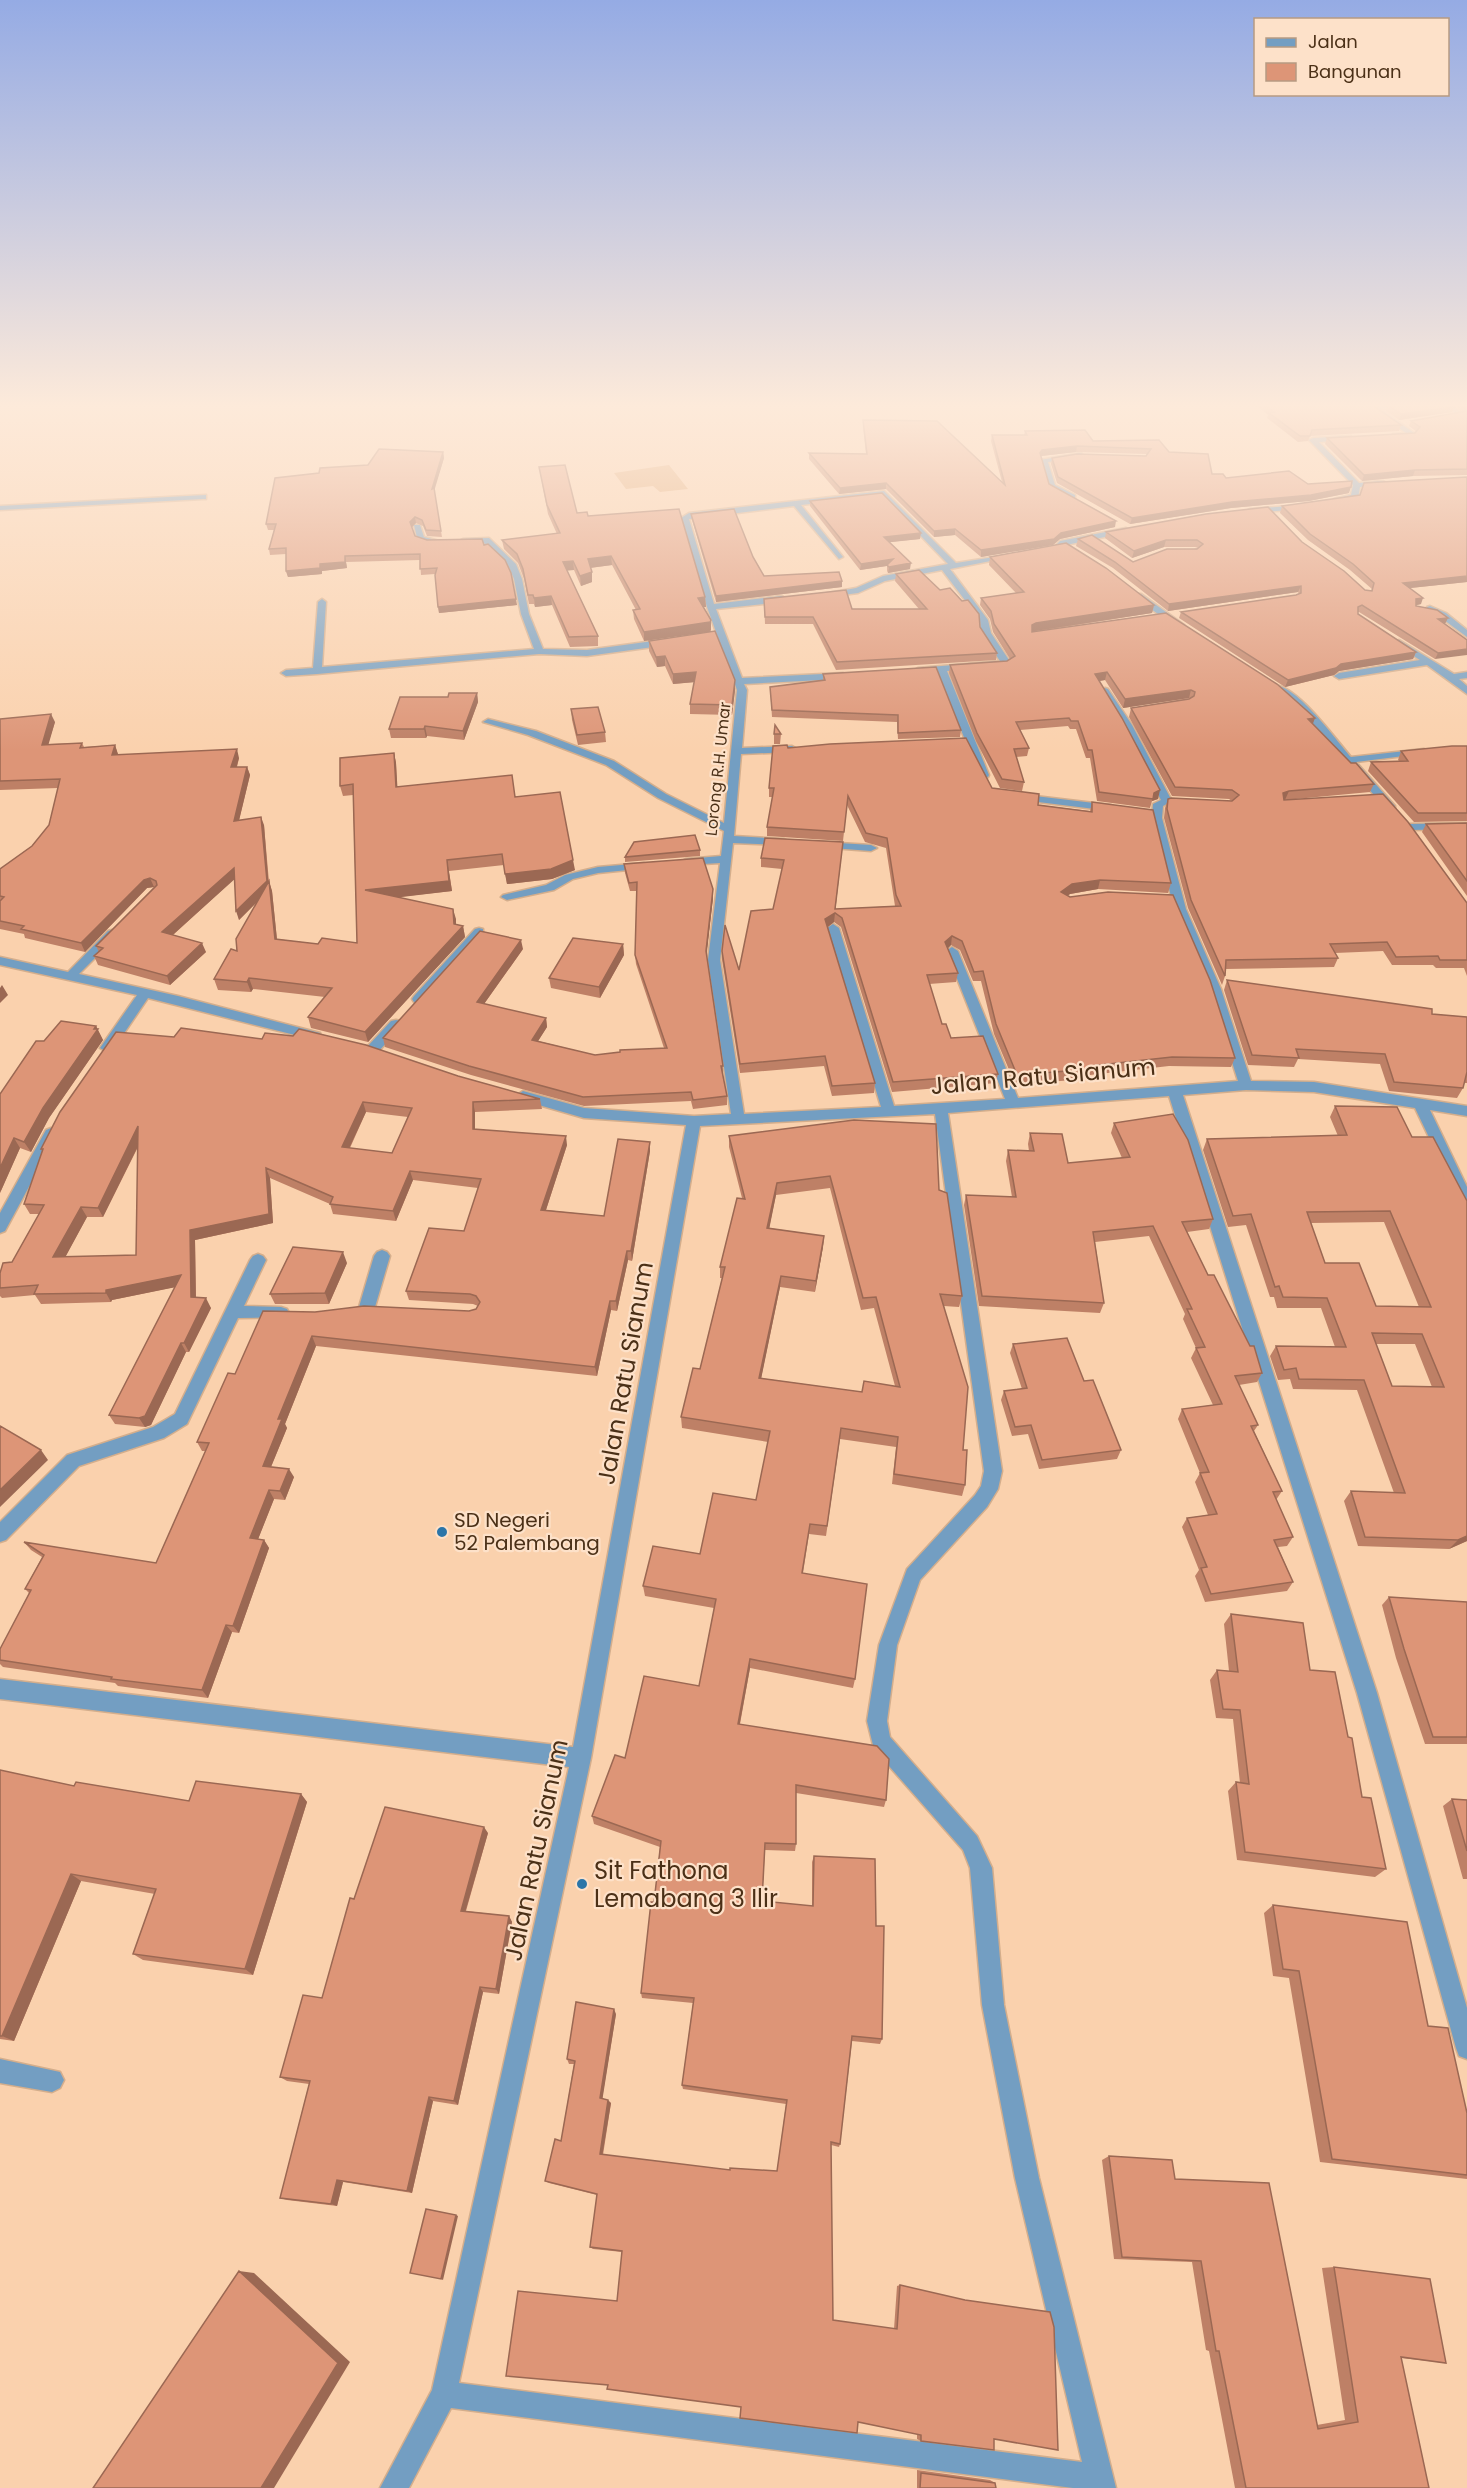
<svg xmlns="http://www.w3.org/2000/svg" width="1467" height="2488" font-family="Poppins,sans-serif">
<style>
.green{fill:#dea570}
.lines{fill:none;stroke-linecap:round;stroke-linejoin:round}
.street-casing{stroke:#d4ae8c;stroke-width:3}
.street{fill:#739ec2;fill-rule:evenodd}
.wall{fill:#be8066;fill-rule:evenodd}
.shaded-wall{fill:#9b6853}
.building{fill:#dd9577;stroke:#9b6853;stroke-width:1.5;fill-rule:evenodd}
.poi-dot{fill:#2b75a8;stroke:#fde1c9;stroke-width:2}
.labels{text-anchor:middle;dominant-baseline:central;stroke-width:4.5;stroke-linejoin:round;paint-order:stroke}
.far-street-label{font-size:16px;fill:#4b3017;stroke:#fde1c9}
.poi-label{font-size:20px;fill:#4b3017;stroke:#fde1c9;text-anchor:start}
.near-street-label{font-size:24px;fill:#4b3017;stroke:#fde1c9}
.near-poi-label{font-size:24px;fill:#4b3017;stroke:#fde1c9;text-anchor:start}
</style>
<rect width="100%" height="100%" fill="#fad1ad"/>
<path class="green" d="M 669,465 L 688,489 L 660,492 L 653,486 L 626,489 L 614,473 Z"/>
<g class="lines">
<g class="street-casing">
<path id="street" d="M 1404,403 L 1430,403 L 1380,409 L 1417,435 L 1393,438 L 1393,434 L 1406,433 L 1370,408 Z
M 1440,403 L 1452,404 L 1463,415 L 1442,420 L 1442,418 L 1455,414 L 1448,406 Z
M 1351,436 L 1348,440 L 1319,442 L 1359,483 L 1383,481 L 1387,483 L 1360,487 L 1358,499 L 1337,503 L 1334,503 L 1334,499 L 1351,495 L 1353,485 L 1309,440 L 1313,438 Z
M 1081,453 L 1084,457 L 1048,462 L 1055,485 L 1075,495 L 1075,499 L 1072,499 L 1049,488 L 1040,460 Z
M 884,491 L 956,563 L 1007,555 L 1011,557 L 950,569 L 988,620 L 991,633 L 1011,663 L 1006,666 L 947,671 L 989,775 L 988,777 L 979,775 L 938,672 L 918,674 L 913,671 L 918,668 L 1000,661 L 981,633 L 980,620 L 942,570 L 885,581 L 858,593 L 827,597 L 823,594 L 856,588 L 883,576 L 948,564 L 882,496 L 801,505 L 843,557 L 839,559 L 794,506 L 689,519 L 714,604 L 782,596 L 786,599 L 782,602 L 716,609 L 742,678 L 843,673 L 848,676 L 843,679 L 744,684 L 747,690 L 742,748 L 792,746 L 797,749 L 792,752 L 741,754 L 734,836 L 784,839 L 790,842 L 784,845 L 733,843 L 720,960 L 744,1114 L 881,1107 L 827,928 L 833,924 L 839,928 L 894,1106 L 1005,1099 L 946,951 L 952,947 L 958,951 L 1018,1098 L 1238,1081 L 1209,989 L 1174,909 L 1152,818 L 1153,804 L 1161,800 L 1122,725 L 1100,691 L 1105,688 L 1108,689 L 1132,725 L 1172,801 L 1163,806 L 1162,818 L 1186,909 L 1221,989 L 1251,1081 L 1314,1082 L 1467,1106 L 1467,1116 L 1430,1110 L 1467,1187 L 1467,1207 L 1462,1206 L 1460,1202 L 1415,1108 L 1314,1092 L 1246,1090 L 1183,1095 L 1377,1693 L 1467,2008 L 1467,2059 L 1459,2056 L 1456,2048 L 1357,1693 L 1169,1096 L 948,1113 L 1002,1471 L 998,1489 L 987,1507 L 920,1580 L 897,1645 L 887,1721 L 890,1737 L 977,1836 L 992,1868 L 1004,2005 L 1039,2178 L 1116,2488 L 1073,2488 L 451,2408 L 409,2488 L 380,2488 L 432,2390 L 569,1767 L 0,1699 L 0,1679 L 573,1747 L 686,1125 L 584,1118 L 518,1099 L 516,1096 L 523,1091 L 584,1108 L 694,1116 L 731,1114 L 708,960 L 720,863 L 686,865 L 680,862 L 686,859 L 721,856 L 724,831 L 658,798 L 606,765 L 528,735 L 483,722 L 488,719 L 536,731 L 614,761 L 666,794 L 724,823 L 737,690 L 707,607 L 681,518 L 689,513 ZM 935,1114 L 984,1471 L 981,1486 L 975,1495 L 907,1569 L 879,1645 L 867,1721 L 874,1749 L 963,1850 L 970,1868 L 982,2005 L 1015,2178 L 1082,2462 L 459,2383 L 591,1758 L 700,1126 Z
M 206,495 L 206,499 L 203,499 L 0,510 L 0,506 Z
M 1304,505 L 1304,509 L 1301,509 L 1250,513 L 1246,511 L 1250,509 Z
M 414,525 L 420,525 L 424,537 L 443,542 L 439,544 L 418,541 Z
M 1126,528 L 1130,530 L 1129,532 L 1066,545 L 1060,551 L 1046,553 L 1042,551 L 1054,547 L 1060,541 Z
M 489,538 L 516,564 L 522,579 L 529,614 L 543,649 L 587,650 L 668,639 L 673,642 L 668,645 L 587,656 L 539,654 L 317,674 L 286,676 L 281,673 L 286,670 L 313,668 L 318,602 L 322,599 L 326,602 L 322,667 L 534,649 L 521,614 L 514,579 L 508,565 L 484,543 L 463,543 L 459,541 L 463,539 Z
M 1135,594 L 1141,594 L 1184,625 L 1177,627 L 1135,598 Z
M 1430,606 L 1446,613 L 1467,630 L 1467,637 L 1440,617 L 1427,611 L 1427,607 Z
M 1399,640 L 1454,674 L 1467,672 L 1467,678 L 1459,679 L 1467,686 L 1467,694 L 1427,665 L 1339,679 L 1334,676 L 1339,673 L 1420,660 L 1396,645 L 1394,643 Z
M 1272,685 C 1295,682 1336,740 1351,757 L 1424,749 L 1425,751 L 1420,754 L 1356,762 L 1395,806 L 1395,810 L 1387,810 L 1294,703 L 1272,689 Z
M 1018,794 L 1111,805 L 1116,808 L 1111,811 L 1014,799 L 1013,797 Z
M 1467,823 L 1467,829 L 1410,830 L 1405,827 L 1410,824 Z
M 823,842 L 871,845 L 877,848 L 871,851 L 819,847 L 819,843 Z
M 644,863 L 650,866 L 648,868 L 598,873 L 573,879 L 554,890 L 507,900 L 501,897 L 503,895 L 546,885 L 565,875 L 598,867 Z
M 479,928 L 483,929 L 483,935 L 422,1002 L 414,1002 L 412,999 L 414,996 L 475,929 Z
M 112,930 L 118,934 L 116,937 L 79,974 L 178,996 L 320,1033 L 321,1036 L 315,1040 L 148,998 L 112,1051 L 107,1052 L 100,1048 L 137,995 L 0,965 L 0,957 L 68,972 L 108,931 Z
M 396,1020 L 401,1021 L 402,1024 L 401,1027 L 377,1053 L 367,1053 L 365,1050 L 367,1047 L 391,1021 Z
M 51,1128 L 58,1133 L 5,1231 L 0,1233 L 0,1213 L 46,1130 Z
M 382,1250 L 387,1252 L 390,1256 L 375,1307 L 373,1311 L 367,1313 L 361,1311 L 359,1307 L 374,1256 L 377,1252 Z
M 258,1254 L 263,1256 L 266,1260 L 244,1306 L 281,1307 L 287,1309 L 289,1313 L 287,1317 L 238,1318 L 187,1424 L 164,1438 L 79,1466 L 6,1540 L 0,1542 L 0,1522 L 67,1455 L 153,1427 L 175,1414 L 250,1260 L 253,1256 Z
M 0,2059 L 60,2072 L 64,2080 L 60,2088 L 52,2092 L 0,2083 Z"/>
</g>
<use href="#street" class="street"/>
</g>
<path class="wall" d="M 1256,403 L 1388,403 L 1372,405 L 1401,425 L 1399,431 L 1310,436 L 1308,441 L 1298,442 L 1267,418 L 1268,415 L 1256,405 Z
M 1449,403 L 1467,403 L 1467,475 L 1413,476 L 1362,481 L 1325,444 L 1327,438 L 1415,433 L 1417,432 L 1409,426 L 1411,421 L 1461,412 L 1455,404 Z
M 1388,405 L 1452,412 L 1399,420 L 1386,411 Z
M 863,420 L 1002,482 L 991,441 L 992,435 L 1024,435 L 1025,431 L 1093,441 L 1159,440 L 1169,452 L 1212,474 L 1226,478 L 1308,484 L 1349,493 L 1309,501 L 1231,508 L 1130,524 L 1057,483 L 1051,464 L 1052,458 L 1146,456 L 1147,454 L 1076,452 L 1041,456 L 1049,484 L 1115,527 L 1060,539 L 1053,545 L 981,557 L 955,535 L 934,537 L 886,489 L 839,494 L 809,459 L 809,453 L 866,454 L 863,426 Z
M 443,452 L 444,458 L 434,489 L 442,537 L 427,536 L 423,526 L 416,523 L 412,527 L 415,536 L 427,540 L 484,545 L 517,605 L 439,613 L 435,574 L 421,575 L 420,560 L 346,562 L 347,568 L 322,571 L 322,574 L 288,577 L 286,571 L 286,554 L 270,555 L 269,549 L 274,530 L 268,530 L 266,524 L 319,473 Z
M 539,467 L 577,513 L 588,516 L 705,597 L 706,607 L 703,607 L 711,620 L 711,630 L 644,641 L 634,619 L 633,610 L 636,610 L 612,565 L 590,568 L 592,582 L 581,586 L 574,570 L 567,570 L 598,636 L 598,646 L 570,647 L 552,605 L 535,607 L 534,604 L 529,604 L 524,579 L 518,563 L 504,549 L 502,540 L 557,534 L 548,514 Z
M 810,501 L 920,539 L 889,542 L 910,569 L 888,573 L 887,571 L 887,566 L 860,570 L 810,506 Z
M 1282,506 L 1467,582 L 1410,588 L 1421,604 L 1416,605 L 1416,606 L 1445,624 L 1467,640 L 1435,659 L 1359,612 L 1358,612 L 1358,614 L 1416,652 L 1413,659 L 1339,671 L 1334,675 L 1285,687 L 1179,618 L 1181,612 L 1296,595 L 1299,594 L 1298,592 L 1168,611 L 1113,568 L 1076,546 L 1078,539 L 1133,562 L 1198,548 L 1195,547 L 1164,547 L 1132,558 L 1105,538 L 1106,532 L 1302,542 L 1365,590 L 1371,591 L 1372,589 L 1350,570 L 1308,540 L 1280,513 Z
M 691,514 L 753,557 L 764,576 L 842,581 L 842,587 L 716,602 L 692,520 Z
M 990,557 L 1154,605 L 1152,613 L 1033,632 L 1315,718 L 1312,724 L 1351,763 L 1374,784 L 1370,792 L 1285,800 L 1467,903 L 1467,976 L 1464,968 L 1436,968 L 1433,965 L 1392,965 L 1383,951 L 1335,953 L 1338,958 L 1334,967 L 1225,969 L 1225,976 L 1222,985 L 1188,908 L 1164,818 L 1165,808 L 1168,799 L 1232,801 L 1229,799 L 1172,796 L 1129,717 L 1131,708 L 1190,698 L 1189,698 L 1123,708 L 1105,680 L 1099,681 L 1158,799 L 1152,801 L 1150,808 L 1097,801 L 1090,758 L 1086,758 L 1076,729 L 1070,729 L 1068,726 L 1020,730 L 1029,748 L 1027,756 L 1016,757 L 1024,782 L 1022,791 L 1000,788 L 976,741 L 949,673 L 950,665 L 1007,661 L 1010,659 L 993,632 L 990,619 L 980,605 L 981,598 L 1016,593 L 989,565 Z
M 896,574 L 980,627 L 997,653 L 996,660 L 836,670 L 813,624 L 765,624 L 764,599 L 852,609 L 919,609 L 895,581 Z
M 649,641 L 735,690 L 732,715 L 690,714 L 690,704 L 694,682 L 673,684 L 665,666 L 657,667 L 649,651 Z
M 823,674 L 961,730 L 960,737 L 898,739 L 897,722 L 772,717 L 770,687 L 823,680 Z
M 477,693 L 478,702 L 464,740 L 427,736 L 426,738 L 391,738 L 389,729 L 448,697 Z
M 571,709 L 605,732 L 606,742 L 578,745 L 572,720 Z
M 0,719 L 55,722 L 48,744 L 82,743 L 84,747 L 115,745 L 118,755 L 239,758 L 237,767 L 247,767 L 250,775 L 239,820 L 264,825 L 269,882 L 272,891 L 277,939 L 318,944 L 357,943 L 353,795 L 343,796 L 340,786 L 394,753 L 396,763 L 397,786 L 515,797 L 575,870 L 552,879 L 507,884 L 504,865 L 449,871 L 452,891 L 398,897 L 456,919 L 456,925 L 463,926 L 465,937 L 368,1042 L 311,1028 L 308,1017 L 325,997 L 253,989 L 251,992 L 218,990 L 214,979 L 237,951 L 257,902 L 239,920 L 234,879 L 173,935 L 206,952 L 170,985 L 98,965 L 94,956 L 99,952 L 96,946 L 154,887 L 147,888 L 85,952 L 25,938 L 24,934 L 0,929 L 0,869 L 32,846 L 49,825 L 58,788 L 0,790 Z
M 774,734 L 781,734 L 780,744 L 774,744 Z
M 1467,746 L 1467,821 L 1414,822 L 1368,771 L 1371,762 L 1399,761 L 1398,760 L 1401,751 Z
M 788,748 L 992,788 L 1038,805 L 1090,811 L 1092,802 L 1171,883 L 1168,893 L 1098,889 L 1070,894 L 1067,896 L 1235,1058 L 1231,1067 L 1169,1066 L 1090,1075 L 1089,1079 L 1015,1084 L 994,1034 L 981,981 L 973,981 L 960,950 L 951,945 L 948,948 L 958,973 L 956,982 L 929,984 L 942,1024 L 951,1038 L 998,1074 L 996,1083 L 892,1092 L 841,927 L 834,922 L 828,927 L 875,1083 L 874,1093 L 832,1096 L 824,1066 L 740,1073 L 722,960 L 722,951 L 739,970 L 773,909 L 782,869 L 761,867 L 761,858 L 765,838 L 836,909 L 895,906 L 886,848 L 865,842 L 847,805 L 843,841 L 767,836 L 767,827 L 773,797 L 769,797 L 769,788 Z
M 1467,823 L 1467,896 L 1422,832 L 1426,824 Z
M 700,850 L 700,856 L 625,862 L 625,857 Z
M 624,864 L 713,889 L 713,898 L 706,956 L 723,1066 L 723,1075 L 727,1096 L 727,1105 L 693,1109 L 691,1101 L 584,1106 L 471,1075 L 385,1047 L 383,1038 L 523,949 L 484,1004 L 546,1018 L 547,1027 L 538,1041 L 595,1055 L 664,1048 L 636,964 L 635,955 L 637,891 L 630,891 L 625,873 Z
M 623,944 L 624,955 L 600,998 L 551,988 L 549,978 Z
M 1227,980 L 1432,1014 L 1467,1017 L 1467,1083 L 1464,1083 L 1463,1088 L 1457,1098 L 1389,1091 L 1380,1064 L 1298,1059 L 1294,1067 L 1248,1065 L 1224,990 Z
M 96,1026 L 103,1040 L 49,1118 L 31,1152 L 20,1148 L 0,1193 L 36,1041 L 44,1041 Z
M 458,1076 L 540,1099 L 542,1109 L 475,1112 L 475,1129 L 567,1145 L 546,1210 L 604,1216 L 650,1142 L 650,1151 L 632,1261 L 628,1260 L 617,1311 L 611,1310 L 597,1376 L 316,1346 L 285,1424 L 287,1428 L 271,1467 L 294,1477 L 285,1500 L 274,1499 L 258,1539 L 264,1540 L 269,1548 L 239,1633 L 232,1632 L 208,1698 L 118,1686 L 115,1683 L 3,1667 L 0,1664 L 0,1660 L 29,1593 L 25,1589 L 42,1557 L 31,1550 L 24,1542 L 156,1563 L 206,1451 L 202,1451 L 197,1442 L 235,1374 L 315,1312 L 469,1311 L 476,1309 L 478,1306 L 473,1304 L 409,1300 L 406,1291 L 464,1231 L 478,1188 L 413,1180 L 396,1221 L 333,1214 L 330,1204 L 270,1178 L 273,1223 L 195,1240 L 196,1297 L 211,1308 L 189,1352 L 186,1352 L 151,1425 L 145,1427 L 115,1424 L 109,1415 L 175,1287 L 112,1300 L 111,1302 L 41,1304 L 35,1295 L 2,1298 L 0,1296 L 0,1273 L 12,1262 L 39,1214 L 30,1214 L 24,1204 L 42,1151 L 41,1149 ZM 366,1112 L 408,1117 L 392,1153 L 350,1148 ZM 138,1147 L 136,1255 L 65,1257 L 87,1217 L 103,1217 Z
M 1335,1106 L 1412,1137 L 1467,1201 L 1467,1541 L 1449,1549 L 1358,1546 L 1344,1501 L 1351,1491 L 1394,1493 L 1357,1390 L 1293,1389 L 1290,1379 L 1278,1380 L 1270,1356 L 1276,1346 L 1335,1347 L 1321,1308 L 1277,1308 L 1274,1297 L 1270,1297 L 1246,1225 L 1228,1227 L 1203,1150 L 1207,1139 L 1338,1136 L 1330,1117 ZM 1384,1222 L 1419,1307 L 1376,1306 L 1325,1263 L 1311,1223 ZM 1376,1344 L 1415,1344 L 1432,1387 L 1392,1386 Z
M 1114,1123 L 1213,1219 L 1209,1229 L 1187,1232 L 1208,1275 L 1262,1373 L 1257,1382 L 1239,1385 L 1258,1425 L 1254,1431 L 1282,1491 L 1276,1500 L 1293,1537 L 1287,1546 L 1278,1547 L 1293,1582 L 1287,1591 L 1205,1602 L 1195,1576 L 1199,1570 L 1182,1527 L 1187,1518 L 1208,1515 L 1195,1482 L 1200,1473 L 1178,1419 L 1182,1409 L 1213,1405 L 1191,1358 L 1196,1348 L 1183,1319 L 1185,1314 L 1149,1236 L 1095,1242 L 1104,1303 L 1100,1313 L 979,1306 L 964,1205 L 966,1195 L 1012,1197 L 1006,1161 L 1008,1150 L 1029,1151 L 1028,1144 L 1030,1133 L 1068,1163 L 1122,1158 L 1111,1133 Z
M 729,1136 L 939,1190 L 962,1296 L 959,1307 L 944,1306 L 963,1450 L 965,1485 L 962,1496 L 892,1484 L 896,1447 L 840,1439 L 826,1536 L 809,1534 L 803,1573 L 855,1679 L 853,1688 L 750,1668 L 740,1724 L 886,1800 L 884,1807 L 796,1793 L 796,1844 L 795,1851 L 765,1850 L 762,1901 L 812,1906 L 812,1862 L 814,1856 L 876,1926 L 882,2039 L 880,2044 L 852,2041 L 840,2144 L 839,2147 L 831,2145 L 833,2320 L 894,2329 L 897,2286 L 900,2285 L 994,2439 L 921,2441 L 917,2439 L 917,2434 L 858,2422 L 741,2407 L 617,2301 L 622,2252 L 593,2249 L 590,2247 L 597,2195 L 549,2183 L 545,2181 L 561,2141 L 574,2064 L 569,2064 L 567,2059 L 616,2014 L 602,2099 L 611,2103 L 603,2155 L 730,2170 L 777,2171 L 786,2104 L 683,2089 L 682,2085 L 693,2003 L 642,1998 L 641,1993 L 654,1902 L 660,1847 L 594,1824 L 592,1816 L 625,1758 L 699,1686 L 714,1608 L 645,1596 L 643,1586 L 700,1554 L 756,1500 L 768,1442 L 682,1428 L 681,1417 L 700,1369 L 722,1278 L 720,1278 L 720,1267 L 742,1198 L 729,1147 ZM 830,1188 L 861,1310 L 874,1308 L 895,1386 L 862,1392 L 761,1378 L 780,1287 L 815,1292 L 823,1247 L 824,1236 L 769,1228 L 776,1195 Z
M 347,1263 L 329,1304 L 275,1304 L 270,1294 Z
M 1013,1344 L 1084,1381 L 1121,1450 L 1117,1459 L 1039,1469 L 1028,1434 L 1012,1436 L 1001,1400 L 1004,1391 L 1022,1389 L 1010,1353 Z
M 1389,1597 L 1467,1602 L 1467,1744 L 1425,1744 L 1396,1658 L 1382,1605 Z
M 1231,1614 L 1310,1670 L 1348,1737 L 1362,1797 L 1386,1869 L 1375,1877 L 1237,1860 L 1228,1791 L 1236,1782 L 1240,1783 L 1233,1719 L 1216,1718 L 1210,1680 L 1217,1670 L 1229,1671 L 1224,1624 Z
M 0,1770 L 74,1786 L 189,1801 L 301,1794 L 307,1802 L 253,1975 L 143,1960 L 133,1954 L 155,1894 L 81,1881 L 14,2041 L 0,2039 Z
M 1452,1799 L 1467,1800 L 1467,1879 L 1463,1879 L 1443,1806 Z
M 488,1833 L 466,1911 L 509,1916 L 512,1922 L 499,1994 L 483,1992 L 458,2105 L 433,2101 L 412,2193 L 343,2182 L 337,2206 L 287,2200 L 280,2198 L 309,2084 L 287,2081 L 280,2077 L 322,1998 L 354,1899 Z
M 1273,1905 L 1428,2026 L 1467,2113 L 1467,2179 L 1320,2162 L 1289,1978 L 1273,1976 L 1264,1913 Z
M 1109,2156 L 1175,2179 L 1317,2425 L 1345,2420 L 1322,2268 L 1334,2267 L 1446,2363 L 1401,2358 L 1429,2488 L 1235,2488 L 1209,2351 L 1206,2350 L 1192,2262 L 1114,2259 L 1102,2160 Z
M 917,2470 L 990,2480 L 995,2483 L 996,2488 L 917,2488 Z"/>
<path class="shaded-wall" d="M 1371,403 L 1388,403 L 1370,406 Z
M 1454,407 L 1452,412 L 1399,420 L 1401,414 Z
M 1077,446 L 1076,452 L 1041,456 L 1040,453 L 1042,450 Z
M 443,452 L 444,458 L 433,495 L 432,489 Z
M 1415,470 L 1413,476 L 1362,481 L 1364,475 Z
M 886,483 L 886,489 L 839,494 L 840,488 Z
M 1351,487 L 1349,493 L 1309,501 L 1231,508 L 1130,524 L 1132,518 L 1232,502 Z
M 415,517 L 416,523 L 411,528 L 410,522 Z
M 1116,521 L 1115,527 L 1060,539 L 1053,545 L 981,557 L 981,550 Z
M 955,529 L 955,535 L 934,537 L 934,531 Z
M 921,533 L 920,539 L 883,543 L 884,537 Z
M 1166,540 L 1164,547 L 1132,558 L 1134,551 Z
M 345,556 L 347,568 L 322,571 L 322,574 L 288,577 L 286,571 L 320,564 Z
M 611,556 L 612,565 L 589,568 L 588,559 Z
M 893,559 L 893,565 L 860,570 L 861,564 Z
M 573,561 L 574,570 L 564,571 L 563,562 Z
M 911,563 L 910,569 L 888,573 L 889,567 Z
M 592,572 L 592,582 L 581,586 L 580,576 Z
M 1467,576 L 1467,582 L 1401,589 L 1403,583 Z
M 842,581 L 842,587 L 716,602 L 716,596 Z
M 1301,586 L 1298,592 L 1168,611 L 1169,604 Z
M 551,596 L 552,605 L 535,607 L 534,598 Z
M 705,597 L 706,607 L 698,607 L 698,598 Z
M 1423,598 L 1421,604 L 1413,606 L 1416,599 Z
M 516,599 L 517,605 L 439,613 L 438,607 Z
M 1154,605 L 1152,613 L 1035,631 L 1030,633 L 1032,625 L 1036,623 Z
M 1448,618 L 1445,624 L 1438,619 Z
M 711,620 L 711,630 L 710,632 L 644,641 L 644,632 Z
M 1467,649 L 1467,655 L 1435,659 L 1438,653 Z
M 1416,652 L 1413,659 L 1339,671 L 1334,675 L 1285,687 L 1288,680 L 1341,664 Z
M 665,656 L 665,666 L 657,667 L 656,657 Z
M 696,672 L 696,682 L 673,684 L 673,674 Z
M 1107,672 L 1105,680 L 1093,682 L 1095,674 Z
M 735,680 L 735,690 L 732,715 L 732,705 Z
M 1191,690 L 1189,698 L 1123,708 L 1125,699 Z
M 477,693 L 478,702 L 464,740 L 463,731 Z
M 51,714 L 55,722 L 46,753 L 42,745 Z
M 1315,718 L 1312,726 L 1308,719 Z
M 425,726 L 427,736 L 426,738 L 424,729 Z
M 115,745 L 118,754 L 115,764 L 112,755 Z
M 237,749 L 239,758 L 234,776 L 231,767 Z
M 394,753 L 396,763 L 398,797 L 396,787 Z
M 247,767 L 250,775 L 237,829 L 234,821 Z
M 1160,790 L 1158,799 L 1152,801 L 1154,793 Z
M 1289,791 L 1285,800 L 1280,802 L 1283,793 Z
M 261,817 L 264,825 L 269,890 L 239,920 L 236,911 Z
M 843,842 L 834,922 L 825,929 L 825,919 Z
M 447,860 L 452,891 L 368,901 L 365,890 Z
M 573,860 L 575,870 L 552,879 L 507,884 L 505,874 Z
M 234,868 L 237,877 L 166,941 L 162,932 Z
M 150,878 L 154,887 L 147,888 L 85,952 L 81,943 L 144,880 Z
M 1100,880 L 1098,889 L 1070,894 L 1059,902 L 1061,892 L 1072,884 Z
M 269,881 L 272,891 L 278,950 L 275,939 Z
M 713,889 L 713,898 L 706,960 L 706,951 Z
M 453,909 L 456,919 L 456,934 L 463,926 L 465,937 L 368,1042 L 365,1032 L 454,924 Z
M 952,936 L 951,945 L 944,952 L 945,942 Z
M 521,940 L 523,949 L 479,1011 L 477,1002 Z
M 202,943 L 206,952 L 170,985 L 167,976 Z
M 623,944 L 624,955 L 600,998 L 599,987 Z
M 249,978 L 253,989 L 251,992 L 247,982 Z
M 2,985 L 8,995 L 0,1003 L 0,988 Z
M 546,1018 L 547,1027 L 533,1049 L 532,1040 Z
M 96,1026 L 103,1040 L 49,1118 L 31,1152 L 24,1142 L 43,1108 Z
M 363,1102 L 366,1112 L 345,1157 L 342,1147 Z
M 473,1102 L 475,1112 L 475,1139 L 473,1129 Z
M 138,1126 L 143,1136 L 103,1217 L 98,1208 Z
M 566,1136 L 567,1145 L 543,1219 L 541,1210 Z
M 14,1138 L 20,1148 L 0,1193 L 0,1168 Z
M 650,1142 L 650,1151 L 632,1261 L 631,1251 Z
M 266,1168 L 270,1178 L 273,1223 L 195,1240 L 196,1306 L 191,1297 L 190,1230 Z
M 410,1171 L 413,1180 L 396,1221 L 393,1211 Z
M 777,1183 L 776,1195 L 767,1240 L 767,1228 Z
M 81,1207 L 87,1217 L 60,1267 L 53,1257 Z
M 824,1236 L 823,1247 L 815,1292 L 816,1281 Z
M 627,1251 L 628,1260 L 617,1311 L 616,1301 Z
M 343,1252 L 347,1263 L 329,1304 L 325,1293 Z
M 181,1275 L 186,1285 L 112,1300 L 111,1302 L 106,1293 L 106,1290 Z
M 781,1276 L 780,1287 L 759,1389 L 759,1378 Z
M 206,1298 L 211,1308 L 189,1352 L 184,1343 Z
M 610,1301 L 611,1310 L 597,1376 L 595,1367 Z
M 312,1336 L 316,1346 L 285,1424 L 287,1428 L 268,1474 L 263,1466 L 278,1419 Z
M 181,1343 L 186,1352 L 151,1425 L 145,1427 L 139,1418 Z
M 41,1450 L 48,1460 L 0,1507 L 0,1490 Z
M 289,1469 L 294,1477 L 285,1500 L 280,1491 Z
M 269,1490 L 274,1499 L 255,1547 L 250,1538 Z
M 1467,1536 L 1467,1541 L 1449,1549 L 1458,1540 Z
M 264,1540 L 269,1548 L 239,1633 L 233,1626 Z
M 226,1625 L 232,1632 L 208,1698 L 202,1690 Z
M 750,1659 L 750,1668 L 738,1733 L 738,1724 Z
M 301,1794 L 307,1802 L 253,1975 L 245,1969 Z
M 484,1827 L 488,1833 L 464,1916 L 461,1911 Z
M 71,1874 L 81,1881 L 14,2041 L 2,2036 Z
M 509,1916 L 512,1922 L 499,1994 L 496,1989 Z
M 480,1987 L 483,1992 L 458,2105 L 454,2101 Z
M 614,2009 L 616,2014 L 602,2102 L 600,2098 Z
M 429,2097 L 433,2101 L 412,2193 L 407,2191 Z
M 608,2100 L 611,2103 L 602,2157 L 600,2154 Z
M 337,2180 L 343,2182 L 337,2206 L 331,2204 Z
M 456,2215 L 458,2216 L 443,2280 L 441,2279 Z
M 239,2271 L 254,2273 L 350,2362 L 274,2488 L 261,2488 Z"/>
<path class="building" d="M 1262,403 L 1371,403 L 1371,404 L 1401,425 L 1312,430 L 1310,436 L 1300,436 L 1269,413 L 1274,412 Z
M 1403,403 L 1448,403 L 1454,407 L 1401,414 L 1388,405 Z
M 1461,403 L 1467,403 L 1467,411 Z
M 1467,411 L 1467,469 L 1415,470 L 1364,475 L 1327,438 L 1415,433 L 1420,427 L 1411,421 Z
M 863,420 L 937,421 L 1005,485 L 992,435 L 1027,435 L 1025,431 L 1085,430 L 1093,441 L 1159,440 L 1169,452 L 1208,454 L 1212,474 L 1223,474 L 1226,478 L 1289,471 L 1308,484 L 1352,481 L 1351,487 L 1311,495 L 1232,502 L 1132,518 L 1058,477 L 1052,458 L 1077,454 L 1146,456 L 1151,449 L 1077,446 L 1042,450 L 1040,453 L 1049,484 L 1116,521 L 1061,533 L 1054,539 L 981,550 L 955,529 L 934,531 L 886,483 L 840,488 L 809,453 L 867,454 Z
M 379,449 L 443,452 L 432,489 L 434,488 L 441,531 L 426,530 L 422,520 L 415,517 L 410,522 L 415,536 L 427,540 L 482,539 L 484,545 L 488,544 L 505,560 L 511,573 L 516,599 L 438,607 L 435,575 L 437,568 L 420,569 L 420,554 L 345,556 L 345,562 L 320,564 L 320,568 L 286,571 L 286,548 L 269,549 L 276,524 L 266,524 L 275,478 L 319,473 L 320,468 L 368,465 Z
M 565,465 L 577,513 L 587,512 L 588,516 L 679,509 L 705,597 L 698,598 L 711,620 L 710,622 L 644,632 L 633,610 L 640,609 L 611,556 L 588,559 L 592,572 L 580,576 L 573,561 L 563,562 L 598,636 L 569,637 L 551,596 L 534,598 L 533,595 L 528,595 L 523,569 L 517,554 L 502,540 L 560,533 L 547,505 L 539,467 Z
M 1467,477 L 1467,576 L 1403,583 L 1423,598 L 1416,599 L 1416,606 L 1437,610 L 1448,618 L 1438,619 L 1467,640 L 1467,649 L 1438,653 L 1362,605 L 1358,607 L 1358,614 L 1416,652 L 1341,664 L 1336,668 L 1288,680 L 1181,612 L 1296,595 L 1301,593 L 1301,586 L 1169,604 L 1115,562 L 1078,539 L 1092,535 L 1133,562 L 1167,549 L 1197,549 L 1203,544 L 1197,540 L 1166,540 L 1134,551 L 1106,532 L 1206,514 L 1268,507 L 1302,542 L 1344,571 L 1365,590 L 1372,591 L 1374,583 L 1353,564 L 1310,534 L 1282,506 L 1360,495 L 1364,483 Z
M 882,493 L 921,533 L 884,537 L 911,563 L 889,567 L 887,565 L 893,559 L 861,564 L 810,501 Z
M 734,509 L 753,557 L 764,576 L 839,572 L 842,581 L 716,596 L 691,514 Z
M 1066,543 L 1106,568 L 1154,605 L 1036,623 L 1032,625 L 1032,632 L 1166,613 L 1277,684 L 1315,718 L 1308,719 L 1351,763 L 1356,763 L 1374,784 L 1289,791 L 1283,793 L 1284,800 L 1383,794 L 1408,822 L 1467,903 L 1467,960 L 1440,960 L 1438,956 L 1396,957 L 1387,942 L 1330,944 L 1338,958 L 1226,960 L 1225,976 L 1191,900 L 1167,809 L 1168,799 L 1171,798 L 1232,801 L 1239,795 L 1232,790 L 1175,787 L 1131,708 L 1189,699 L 1194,696 L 1195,692 L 1191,690 L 1125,699 L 1107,672 L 1095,674 L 1122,718 L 1160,790 L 1154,793 L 1153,799 L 1099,792 L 1092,750 L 1088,750 L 1078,721 L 1071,721 L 1069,718 L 1016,722 L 1029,748 L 1014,749 L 1024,782 L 1002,779 L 977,733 L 950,665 L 1007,661 L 1015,656 L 994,624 L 991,611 L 981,598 L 1024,592 L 990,557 Z
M 919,570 L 940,590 L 950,588 L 962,601 L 968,600 L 979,614 L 980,627 L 997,653 L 837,662 L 813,617 L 765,617 L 764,599 L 846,590 L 852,609 L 927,609 L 896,574 Z
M 715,631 L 735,680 L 732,705 L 690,704 L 696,672 L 673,674 L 665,656 L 656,657 L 649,641 Z
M 936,667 L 961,730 L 898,733 L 898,715 L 772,710 L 770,687 L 825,680 L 823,674 Z
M 449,693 L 477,693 L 463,731 L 425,726 L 424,729 L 389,729 L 400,697 L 448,697 Z
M 598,707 L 605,732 L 577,735 L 571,709 Z
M 51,714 L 42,745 L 82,743 L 80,748 L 115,745 L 112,755 L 237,749 L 231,767 L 247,767 L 234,821 L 261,817 L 267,881 L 236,911 L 234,868 L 162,932 L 202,943 L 167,976 L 94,956 L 103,948 L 96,946 L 157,885 L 156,881 L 150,878 L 144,880 L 81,943 L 21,929 L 24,926 L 0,921 L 0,901 L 4,897 L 0,896 L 0,869 L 32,846 L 49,825 L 60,779 L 0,781 L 0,719 Z
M 775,725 L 781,734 L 774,734 Z
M 966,738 L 992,788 L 1039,794 L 1038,805 L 1092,812 L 1092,802 L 1153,810 L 1171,883 L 1100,880 L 1072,884 L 1061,892 L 1070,897 L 1108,892 L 1173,895 L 1210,980 L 1235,1058 L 1172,1057 L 1089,1066 L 1091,1069 L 1017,1075 L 996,1024 L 983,971 L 974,972 L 962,941 L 952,936 L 945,942 L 958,973 L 927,975 L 942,1024 L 946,1024 L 951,1038 L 983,1036 L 998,1074 L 893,1082 L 842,918 L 835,913 L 825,919 L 875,1083 L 832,1086 L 825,1056 L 740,1064 L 722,951 L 725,925 L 739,970 L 751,911 L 773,909 L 784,860 L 761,858 L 765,838 L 843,842 L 835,909 L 901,906 L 896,895 L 887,838 L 866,833 L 848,796 L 844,832 L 767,827 L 774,788 L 769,788 L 773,746 L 787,745 L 788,748 L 830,744 Z
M 1452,746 L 1467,746 L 1467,813 L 1418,813 L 1371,762 L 1408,761 L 1401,751 Z
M 394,753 L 396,787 L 512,775 L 515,797 L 560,792 L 573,860 L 551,869 L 505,874 L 502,854 L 447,860 L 449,881 L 365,890 L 453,909 L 454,924 L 463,926 L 365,1032 L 308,1017 L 332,988 L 249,978 L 247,982 L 214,979 L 231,949 L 237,951 L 236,939 L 269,881 L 275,939 L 318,944 L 322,938 L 357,943 L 353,784 L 340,786 L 340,758 Z
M 1467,823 L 1467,881 L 1426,824 Z
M 695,835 L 700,850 L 625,857 L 634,842 Z
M 703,858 L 713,889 L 706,951 L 723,1066 L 721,1066 L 727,1096 L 693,1100 L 691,1092 L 583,1097 L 469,1066 L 383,1038 L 480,931 L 521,940 L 477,1002 L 546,1018 L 532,1040 L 595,1055 L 620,1052 L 620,1050 L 667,1048 L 635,955 L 637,882 L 629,883 L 624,864 Z
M 573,938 L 623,944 L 599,987 L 549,978 Z
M 1227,980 L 1432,1009 L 1432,1014 L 1467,1017 L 1467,1072 L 1463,1088 L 1394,1082 L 1385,1054 L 1296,1049 L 1299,1058 L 1252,1055 Z
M 61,1021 L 96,1026 L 94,1029 L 98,1029 L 43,1108 L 24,1142 L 14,1138 L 0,1168 L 0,1094 L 36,1041 L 44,1041 Z
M 181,1028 L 262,1039 L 265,1033 L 293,1036 L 299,1029 L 366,1045 L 458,1076 L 540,1099 L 473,1102 L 473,1129 L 566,1136 L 541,1210 L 604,1216 L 618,1139 L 650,1142 L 631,1251 L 627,1251 L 616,1301 L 610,1301 L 595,1367 L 312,1336 L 278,1419 L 282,1419 L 263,1466 L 289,1469 L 280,1491 L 269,1490 L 250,1538 L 264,1540 L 233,1626 L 226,1625 L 202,1690 L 111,1679 L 112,1677 L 0,1660 L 0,1649 L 31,1590 L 25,1589 L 44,1555 L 24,1542 L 156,1563 L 209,1443 L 197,1442 L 228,1373 L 235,1374 L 263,1311 L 315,1312 L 364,1306 L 469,1311 L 476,1309 L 480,1302 L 476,1296 L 470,1294 L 406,1291 L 429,1228 L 464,1231 L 481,1179 L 410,1171 L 393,1211 L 330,1204 L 333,1197 L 266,1168 L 269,1214 L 190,1230 L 191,1297 L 206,1298 L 184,1343 L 181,1343 L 145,1416 L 139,1418 L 109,1415 L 181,1275 L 106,1290 L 106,1293 L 34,1294 L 38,1285 L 0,1288 L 0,1273 L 3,1263 L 12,1262 L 44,1205 L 24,1204 L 43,1149 L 41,1149 L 60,1112 L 116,1032 L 174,1037 ZM 363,1102 L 412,1108 L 392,1153 L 342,1147 ZM 138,1126 L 136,1255 L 53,1257 L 81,1207 L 98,1208 Z
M 1335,1106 L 1397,1107 L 1412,1137 L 1433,1137 L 1467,1201 L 1467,1536 L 1458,1540 L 1365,1537 L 1351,1491 L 1405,1493 L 1364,1380 L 1299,1379 L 1296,1368 L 1284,1370 L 1276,1346 L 1346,1347 L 1327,1298 L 1283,1297 L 1279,1286 L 1275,1287 L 1251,1214 L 1233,1216 L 1207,1139 L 1347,1135 ZM 1390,1211 L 1431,1307 L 1376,1306 L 1359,1263 L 1325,1263 L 1307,1212 ZM 1372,1333 L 1422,1334 L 1444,1387 L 1392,1386 Z
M 1173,1114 L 1188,1140 L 1213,1219 L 1182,1222 L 1208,1275 L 1214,1275 L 1250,1346 L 1254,1346 L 1262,1373 L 1235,1376 L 1258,1425 L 1251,1426 L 1282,1491 L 1273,1492 L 1293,1537 L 1274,1540 L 1293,1582 L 1211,1594 L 1201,1568 L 1207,1567 L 1187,1518 L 1217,1514 L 1200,1473 L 1209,1472 L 1182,1409 L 1222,1404 L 1196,1348 L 1205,1347 L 1187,1309 L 1192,1309 L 1153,1226 L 1093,1232 L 1104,1303 L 982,1296 L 966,1195 L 1016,1197 L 1008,1150 L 1034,1151 L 1030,1133 L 1062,1134 L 1068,1163 L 1130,1157 L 1114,1123 Z
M 854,1120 L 936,1124 L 939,1190 L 947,1193 L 962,1296 L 940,1294 L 968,1387 L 963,1450 L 967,1450 L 965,1485 L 894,1474 L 898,1437 L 841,1428 L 827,1526 L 810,1524 L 802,1573 L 867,1584 L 855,1679 L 750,1659 L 738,1724 L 877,1746 L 889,1759 L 886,1800 L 796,1785 L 796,1844 L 765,1843 L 762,1901 L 813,1906 L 814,1856 L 875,1859 L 876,1926 L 884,1926 L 882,2039 L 852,2036 L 840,2144 L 831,2142 L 833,2320 L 897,2329 L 900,2285 L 965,2300 L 1050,2312 L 1054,2327 L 1058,2450 L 994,2439 L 994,2450 L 921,2441 L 921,2435 L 858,2422 L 857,2433 L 771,2422 L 740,2418 L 741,2407 L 607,2389 L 608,2385 L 506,2376 L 518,2291 L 617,2301 L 622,2251 L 590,2247 L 597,2194 L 545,2181 L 555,2139 L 561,2141 L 575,2061 L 567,2059 L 576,2002 L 614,2009 L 600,2098 L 608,2100 L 600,2154 L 730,2170 L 730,2168 L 777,2171 L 787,2100 L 682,2085 L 694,1998 L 641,1993 L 651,1902 L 654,1902 L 661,1841 L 592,1816 L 615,1755 L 625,1758 L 644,1676 L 699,1686 L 716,1599 L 643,1586 L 653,1546 L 700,1554 L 713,1493 L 756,1500 L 770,1431 L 681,1417 L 693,1368 L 700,1369 L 725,1267 L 720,1267 L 737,1198 L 745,1199 L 729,1136 ZM 830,1176 L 863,1298 L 876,1297 L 900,1387 L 864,1381 L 862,1392 L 759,1378 L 781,1276 L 816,1281 L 824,1236 L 767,1228 L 777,1183 Z
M 293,1247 L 343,1252 L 325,1293 L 270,1294 Z
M 1067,1338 L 1084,1381 L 1093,1380 L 1121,1450 L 1042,1460 L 1031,1425 L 1015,1427 L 1004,1391 L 1027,1388 L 1013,1344 Z
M 0,1426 L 41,1450 L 0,1490 Z
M 1389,1597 L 1467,1602 L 1467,1737 L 1433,1737 L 1404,1649 Z
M 1231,1614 L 1303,1623 L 1310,1670 L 1335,1672 L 1348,1737 L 1352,1738 L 1362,1797 L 1371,1798 L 1386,1869 L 1245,1852 L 1236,1782 L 1249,1784 L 1240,1710 L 1223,1709 L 1217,1670 L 1238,1672 Z
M 0,1770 L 74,1786 L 76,1782 L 189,1801 L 196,1781 L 301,1794 L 245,1969 L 133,1954 L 156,1889 L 71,1874 L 2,2036 L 0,2036 Z
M 1452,1799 L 1467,1800 L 1467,1851 Z
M 385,1807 L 484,1827 L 461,1911 L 509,1916 L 496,1989 L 480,1987 L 454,2101 L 429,2097 L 407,2191 L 337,2180 L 331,2204 L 280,2198 L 310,2081 L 280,2077 L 303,1995 L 322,1998 L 350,1898 L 354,1899 Z
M 1273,1905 L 1407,1922 L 1428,2026 L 1448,2028 L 1467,2113 L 1467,2175 L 1332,2159 L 1299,1971 L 1283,1969 Z
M 1109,2156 L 1172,2160 L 1175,2179 L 1269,2183 L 1318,2429 L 1358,2422 L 1334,2267 L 1430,2279 L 1446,2363 L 1401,2357 L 1429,2488 L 1246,2488 L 1219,2351 L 1216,2351 L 1201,2261 L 1122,2257 Z
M 426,2209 L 456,2215 L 441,2279 L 410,2273 Z
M 239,2271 L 338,2363 L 261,2488 L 93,2488 Z
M 921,2473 L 995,2483 L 996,2488 L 920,2488 Z"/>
<linearGradient id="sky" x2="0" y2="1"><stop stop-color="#95abe4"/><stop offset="0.54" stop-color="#fdeada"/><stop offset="1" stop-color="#fdeada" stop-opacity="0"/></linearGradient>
<rect width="1467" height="751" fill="url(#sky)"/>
<g class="poi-dot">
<circle cx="442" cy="1532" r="6"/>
<circle cx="582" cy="1884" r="6"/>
</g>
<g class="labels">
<g class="far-street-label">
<text transform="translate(718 769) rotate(-84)">Lorong R.H. Umar</text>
</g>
<g class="poi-label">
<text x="454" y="1520">SD Negeri<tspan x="454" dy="23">52 Palembang</tspan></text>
</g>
<g class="near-street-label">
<text transform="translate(1043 1076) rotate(-5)">Jalan Ratu Sianum</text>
<text transform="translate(625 1373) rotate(-80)">Jalan Ratu Sianum</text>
<text transform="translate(536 1850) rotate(-78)">Jalan Ratu Sianum</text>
</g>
<g class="near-poi-label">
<text x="594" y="1870">Sit Fathona<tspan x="594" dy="28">Lemabang 3 Ilir</tspan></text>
</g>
</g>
<rect x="1254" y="18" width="195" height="78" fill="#fde1c9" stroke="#b69a82" stroke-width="1.5"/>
<rect x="1266" y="38" width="30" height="9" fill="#739ec2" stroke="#b69a82" stroke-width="1.5"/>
<text x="1308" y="48" font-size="18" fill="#4b3017">Jalan</text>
<rect x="1266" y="63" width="30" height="18" fill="#dd9577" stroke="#b69a82" stroke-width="1.5"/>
<text x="1308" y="78" font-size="18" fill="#4b3017">Bangunan</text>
</svg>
